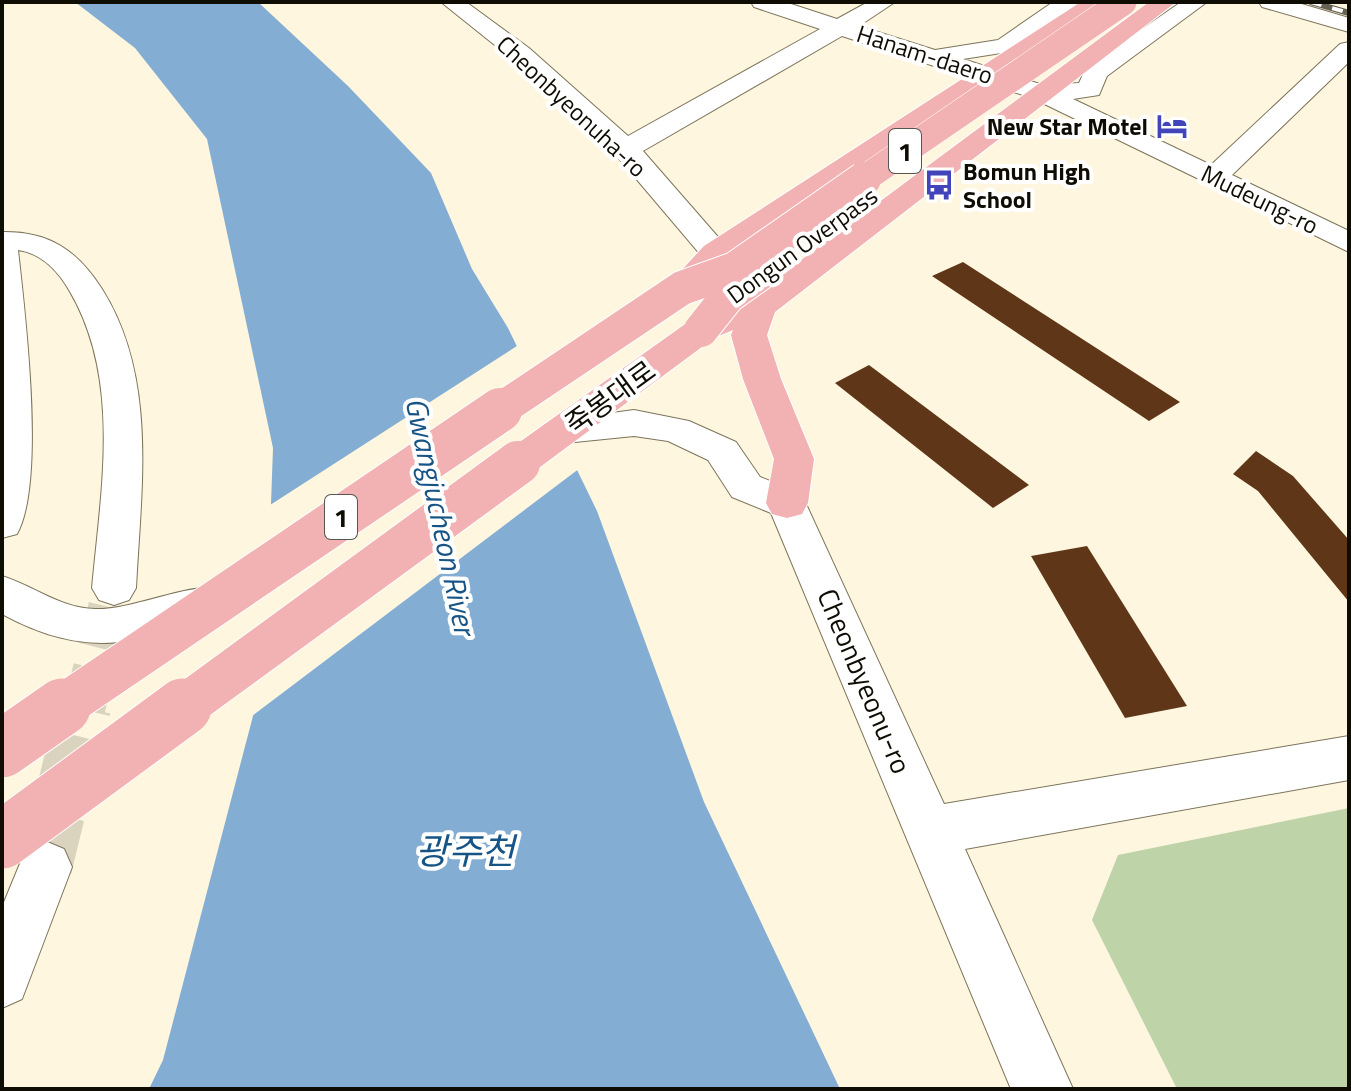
<svg xmlns="http://www.w3.org/2000/svg" width="1351" height="1091" font-family="'Titillium Web','Noto Sans KR',sans-serif">
<style>
.green{fill:#bfd3a9}
.water{fill:#84add4}
.pier{fill:#fef6df}
.building{fill:#5f3718}
.lines{fill:none;stroke-linecap:round;stroke-linejoin:round}
.minor-tunnel-far1{stroke:#dad3be;stroke-width:42;stroke-dasharray:42 21;stroke-linecap:butt}
.minor-tunnel{stroke:#dad3be;stroke-width:54;stroke-dasharray:54 27;stroke-linecap:butt}
.minor-casing{stroke:#7d745a;stroke-width:2}
.major-casing{stroke:#fff;stroke-width:2}
.minor{fill:#fff;fill-rule:evenodd}
.major{fill:#f2b1b2;fill-rule:evenodd}
.rail-casing{stroke:#656153;stroke-width:6}
.rail{stroke:#fff;stroke-width:4;stroke-dasharray:11;stroke-linecap:butt}
.major-bridge-far3-casing{stroke:#fff;stroke-width:28;stroke-linecap:butt}
.major-bridge-far2-casing{stroke:#fff;stroke-width:36;stroke-linecap:butt}
.major-bridge-far1-casing{stroke:#fff;stroke-width:46;stroke-linecap:butt}
.major-bridge-casing{stroke:#fff;stroke-width:59;stroke-linecap:butt}
.major-bridge-far3{stroke:#f2b1b2;stroke-width:27}
.major-bridge-far2{stroke:#f2b1b2;stroke-width:34}
.major-bridge-far1{stroke:#f2b1b2;stroke-width:44}
.major-bridge{stroke:#f2b1b2;stroke-width:57}
.labels{text-anchor:middle;dominant-baseline:central;stroke-width:8;stroke-linejoin:round;paint-order:stroke}
.far-street-label{font-size:24px;fill:#0f0c04;stroke:#fff}
.far-poi-label{font-size:24px;font-weight:bold;fill:#0f0c04;stroke:#fff;text-anchor:end}
.shield{fill:#fff;stroke:#57554f;stroke-width:2}
.shield-label{font-size:26px;font-weight:bold;fill:#0f0c04}
.street-label{font-size:28px;fill:#0f0c04;stroke:#fff}
.water-label{font-size:30px;font-style:italic;fill:#175486;stroke:#fff}
.near-water-label{font-size:36px;font-style:italic;fill:#175486;stroke:#fff}
</style>
<rect width="100%" height="100%" fill="#fef6df"/>
<path class="green" d="M 1349,808 L 1349,1089 L 1177,1089 L 1092,920 L 1118,855 Z"/>
<path class="water" d="M 75,2 L 258,2 L 348,86 L 431,173 L 472,269 L 508,328 L 597,511 L 704,802 L 840,1089 L 149,1089 L 163,1060 L 265,670 L 273,448 L 207,139 L 135,48 Z"/>
<path class="pier" d="M 520,344 L 580,468 L 248,719 L 261,670 L 267,507 Z"/>
<path class="building" d="M 963,262 L 1180,402 L 1149,421 L 932,276 Z
M 869,365 L 1029,485 L 993,508 L 835,383 Z
M 1256,451 L 1293,476 L 1349,540 L 1349,602 L 1258,491 L 1233,474 Z
M 1087,546 L 1187,706 L 1125,718 L 1031,556 Z"/>
<g class="lines">
<path class="minor-tunnel-far1" d="M 84,709 L 114,588"/>
<path class="minor-tunnel" d="M 45,867 L 84,707"/>
<g class="minor-casing">
<path id="minor" d="M 441,2 L 466,2 L 529,48 L 628,136 L 820,29 L 754,7 L 751,2 L 785,2 L 837,19 L 868,2 L 895,2 L 859,26 L 935,50 L 998,40 L 1053,2 L 1079,2 L 1014,51 L 963,59 L 1043,85 L 1079,83 L 1086,68 L 1181,2 L 1207,2 L 1107,76 L 1099,95 L 1073,99 L 1211,165 L 1340,44 L 1349,42 L 1349,62 L 1232,175 L 1349,231 L 1349,252 L 1032,98 L 842,36 L 643,151 L 732,253 L 727,260 L 716,262 L 705,260 L 616,155 L 511,58 Z
M 1259,2 L 1295,2 L 1349,18 L 1349,32 L 1262,7 Z
M 2,232 C 49,231 77,250 102,289 C 158,378 141,488 136,588 L 129,600 L 114,605 L 99,600 L 92,588 C 101,490 122,379 69,290 C 58,271 41,253 18,250 C 25,313 46,482 17,534 L 2,538 Z
M 634,410 L 689,421 L 736,442 L 760,477 L 801,493 L 944,804 L 1349,736 L 1349,780 L 965,849 L 1073,1089 L 1011,1089 L 771,513 L 732,497 L 708,460 L 668,441 L 634,436 L 565,443 L 552,439 L 546,430 L 552,421 Z
M 2,576 C 34,586 60,608 95,609 C 136,610 194,579 228,590 L 234,602 L 228,614 C 139,643 89,661 2,614 Z
M 45,841 L 64,849 L 72,867 L 22,999 L 2,1008 L 2,907 L 26,849 Z"/>
</g>
<g class="major-casing">
<path id="major" d="M 1081,2 L 1109,2 L 728,260 C 710,278 697,302 670,295 L 665,288 L 704,246 Z
M 1149,2 L 1176,2 L 775,312 L 767,335 L 781,379 L 814,459 L 808,503 L 802,514 L 787,518 L 772,514 L 766,503 L 774,459 L 743,379 L 731,335 L 733,330 L 714,338 L 532,473 L 518,477 L 504,473 L 498,463 L 504,453 L 688,322 L 747,300 Z"/>
</g>
<use href="#minor" class="minor"/>
<use href="#major" class="major"/>
<g class="rail-casing">
<path id="rail" d="M 1311,2 L 1349,13"/>
</g>
<use href="#rail" class="rail"/>
<g class="major-bridge-far3-casing">
<path id="major-bridge-far3" d="M 861,181 L 1123,2"/>
</g>
<g class="major-bridge-far2-casing">
<path id="major-bridge-far2" d="M 701,330 L 728,296 L 766,269
M 497,412 L 682,288 L 735,269 L 864,179"/>
</g>
<g class="major-bridge-far1-casing">
<path id="major-bridge-far1" d="M 59,709 L 500,410
M 181,709 L 518,463"/>
</g>
<g class="major-bridge-casing">
<path id="major-bridge" d="M 2,749 L 62,707
M 2,840 L 183,707"/>
</g>
<use href="#major-bridge-far3" class="major-bridge-far3"/>
<use href="#major-bridge-far2" class="major-bridge-far2"/>
<use href="#major-bridge-far1" class="major-bridge-far1"/>
<use href="#major-bridge" class="major-bridge"/>
</g>
<defs>
<g id="hotel-bare" transform="scale(2.4)"><path d="M-6-4.5h1.5V1H6V5H4.5V3h-9V5H-6ZM-4 0a1.8 1.8 0 1 1 3.6 0ZM.5 0V-2.5h3Q6-2.5 6 0Z" fill="#4244b9" stroke="#fff" stroke-width="2.5" paint-order="stroke"/></g>
<g id="bus-bare" transform="scale(2.4)"><path d="M-5-6H5V4H4V6H2V4H-2V6H-4V4H-5ZM-3.5-4V0h7V-4ZM-3.5 1.2v1.5H-2V1.2ZM2 1.2v1.5H3.5V1.2Z" fill="#4244b9" stroke="#fff" stroke-width="2.5" paint-order="stroke"/></g>
</defs>
<g fill-rule="evenodd">
<use href="#hotel-bare" x="1172" y="126"/>
<use href="#bus-bare" x="939" y="185"/>
</g>
<g class="labels">
<g class="far-street-label">
<text transform="translate(925 54) rotate(18)">Hanam-daero</text>
<text transform="translate(572 106) rotate(43)">Cheonbyeonuha-ro</text>
<text transform="translate(1260 199) rotate(26)">Mudeung-ro</text>
<text transform="translate(802 245) rotate(-36)">Dongun Overpass</text>
</g>
<g class="far-poi-label">
<text x="1148" y="126">New Star Motel</text>
<text x="963" y="171" text-anchor="start">Bomun High<tspan x="963" dy="28">School</tspan></text>
</g>
<g class="shield">
<rect x="889" y="129" width="32" height="44" rx="6"/>
<rect x="325" y="495" width="32" height="44" rx="6"/>
</g>
<g class="shield-label">
<text x="905" y="151">1</text>
<text x="341" y="517">1</text>
</g>
<g class="street-label">
<text transform="translate(610 397) rotate(-36)">죽봉대로</text>
<text transform="translate(865 681) rotate(67)">Cheonbyeonu-ro</text>
</g>
<g class="water-label">
<text transform="translate(441 516) rotate(78)">Gwangjucheon River</text>
</g>
<g class="near-water-label">
<text x="465" y="850">광주천</text>
</g>
</g>
<rect width="1351" height="1091" fill="none" stroke="#0f0c04" stroke-width="8"/>
</svg>
